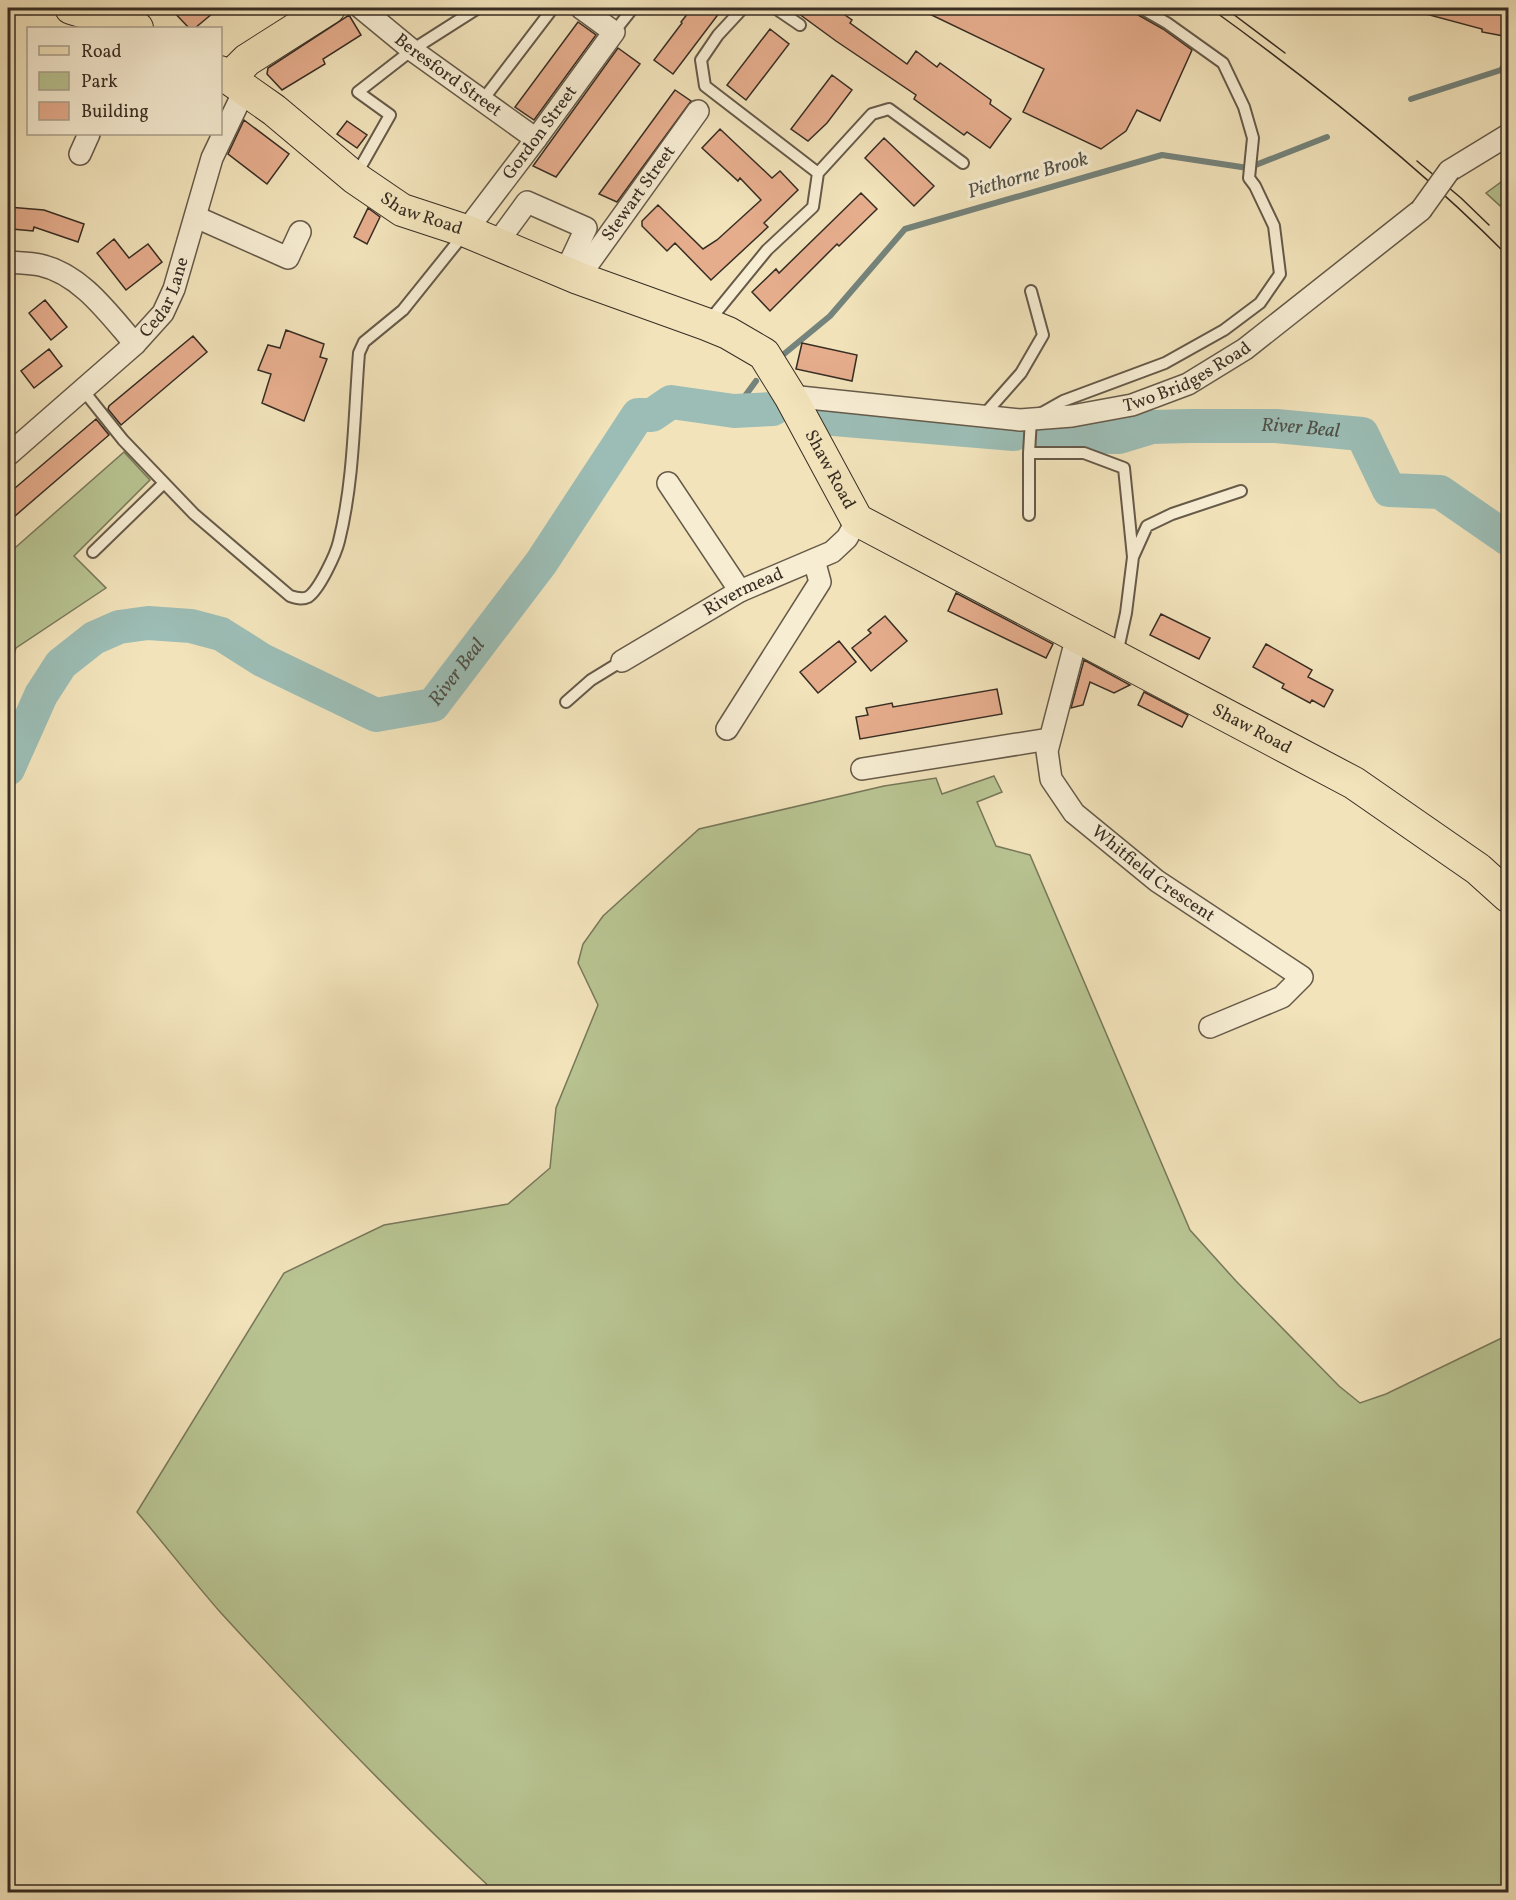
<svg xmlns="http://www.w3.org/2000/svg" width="1516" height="1900" font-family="Vollkorn,serif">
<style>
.green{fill:#b8c492;stroke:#78785a;stroke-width:1.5}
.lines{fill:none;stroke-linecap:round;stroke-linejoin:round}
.stream{stroke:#74837b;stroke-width:6}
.river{stroke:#9cbdb5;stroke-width:34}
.building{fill:#e6ad8d;stroke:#372d23;stroke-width:1.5}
.service-casing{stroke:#665a49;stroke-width:14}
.minor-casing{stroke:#665a49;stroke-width:24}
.primary-casing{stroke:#372d23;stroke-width:34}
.service{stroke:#f7edd3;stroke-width:10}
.minor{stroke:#f7edd3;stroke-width:21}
.primary{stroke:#f2e3bb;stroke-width:32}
.tram{stroke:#372d23;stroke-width:1.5}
.minor-bridge-casing{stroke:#665a49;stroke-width:24;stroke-linecap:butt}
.minor-bridge{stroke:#f7edd3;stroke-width:21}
.labels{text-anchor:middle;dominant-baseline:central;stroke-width:6;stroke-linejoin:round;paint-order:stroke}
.street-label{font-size:18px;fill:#372d23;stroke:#f7edd3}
.water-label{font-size:20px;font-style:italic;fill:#505148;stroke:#f7edd3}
</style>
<rect width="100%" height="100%" fill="#f2e3bb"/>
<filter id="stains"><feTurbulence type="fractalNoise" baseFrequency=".00333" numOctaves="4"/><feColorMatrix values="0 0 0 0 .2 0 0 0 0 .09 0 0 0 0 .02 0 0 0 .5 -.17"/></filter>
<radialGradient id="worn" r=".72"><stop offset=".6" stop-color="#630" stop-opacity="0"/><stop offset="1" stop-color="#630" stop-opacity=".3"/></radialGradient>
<path class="green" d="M 1508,177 L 1508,213 L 1486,193 Z
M 124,452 L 150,480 L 74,556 L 106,588 L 16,648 L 8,673 L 8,554 Z
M 994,776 L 1002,792 L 977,802 L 996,846 L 1030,855 L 1190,1230 L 1236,1281 L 1339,1386 L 1360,1403 L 1386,1394 L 1508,1335 L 1508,1892 L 495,1892 C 400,1804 309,1709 221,1613 C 192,1580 165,1545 137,1512 L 284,1273 L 384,1225 L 508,1204 L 550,1168 L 556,1108 L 598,1005 L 578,963 L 583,944 L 603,916 L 699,829 L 884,786 L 936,778 L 942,794 Z"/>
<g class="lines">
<path class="stream" d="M 1411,99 L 1501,70 L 1508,60
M 784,354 L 830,316 L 905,229 L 1162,155 L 1248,168 L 1327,137
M 734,411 L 756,381"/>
<g class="river">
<path d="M 822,418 L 1014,434"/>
<path id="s1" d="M 1046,436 L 1119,437 L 1152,427 L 1189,426 L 1276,426 L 1362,434 L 1389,490 L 1440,492 L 1508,539"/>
<path id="s2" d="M 8,769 L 41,695 L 61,664 L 94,638 L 119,627 L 148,623 L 191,626 L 221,634 L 262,660 L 376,715 L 433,705 L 541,563 L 638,415 L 652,415 L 671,402 L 734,411 L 773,409"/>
</g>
</g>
<path class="building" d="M 170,8 L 219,8 L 195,28 L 189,28 Z
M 692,8 L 723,8 L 673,74 L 654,60 L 682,23 L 681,22 Z
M 791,8 L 835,8 L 852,20 L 850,23 L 907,64 L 916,51 L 937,67 L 940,63 L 991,100 L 990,104 L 1011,119 L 990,148 L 967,132 L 964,135 L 914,99 L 916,95 L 836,41 Z
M 917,8 L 1126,8 L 1163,29 L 1192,50 L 1160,121 L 1137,110 L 1126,131 L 1101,149 L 1023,112 L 1044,69 Z
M 1422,8 L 1498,8 L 1509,10 L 1509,37 L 1482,32 L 1482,29 L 1422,13 Z
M 349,15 L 361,35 L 323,59 L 325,64 L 282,90 L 267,74 L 268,68 Z
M 578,22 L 596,35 L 534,120 L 515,107 Z
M 770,29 L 789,44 L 746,100 L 727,85 Z
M 618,48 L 640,64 L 556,177 L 533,166 Z
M 832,75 L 852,90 L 827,123 L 808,141 L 791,129 Z
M 675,90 L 691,101 L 617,202 L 599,194 Z
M 244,120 L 289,154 L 267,184 L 228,154 Z
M 347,121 L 367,135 L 357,148 L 337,134 Z
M 720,129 L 772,178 L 780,171 L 798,190 L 764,223 L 768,227 L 711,280 L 675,243 L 667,251 L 642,226 L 642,221 L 658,205 L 703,249 L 717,240 L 761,200 L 740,178 L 738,181 L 702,148 Z
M 884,138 L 934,186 L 914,206 L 865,158 Z
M 861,193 L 877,209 L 839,246 L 837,244 L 770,311 L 752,292 L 776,269 L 779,273 Z
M 8,207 L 44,210 L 84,224 L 78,242 L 34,227 L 33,231 L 12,229 L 12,227 L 8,227 Z
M 368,208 L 380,217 L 367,244 L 354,237 Z
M 114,239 L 129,258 L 148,244 L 162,262 L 126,290 L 97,253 Z
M 45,300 L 67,327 L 51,340 L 29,313 Z
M 286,330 L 324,344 L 320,357 L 327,359 L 304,421 L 262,403 L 271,374 L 258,370 L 268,345 L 280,348 Z
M 193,336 L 207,352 L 121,425 L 108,409 L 109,406 Z
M 802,343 L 857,355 L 852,381 L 796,369 Z
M 49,349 L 62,366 L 34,388 L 21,371 Z
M 96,419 L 109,435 L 8,522 L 8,494 Z
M 956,593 L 1053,644 L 1046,658 L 948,611 Z
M 1161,614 L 1210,638 L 1199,659 L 1150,635 Z
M 885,616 L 907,641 L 871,671 L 852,648 L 871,633 L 868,630 Z
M 839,641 L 856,662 L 818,693 L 800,672 Z
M 1266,644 L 1312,670 L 1308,677 L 1333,690 L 1324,707 L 1312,700 L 1310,703 L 1282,688 L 1284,684 L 1253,667 Z
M 1084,660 L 1130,685 L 1114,693 L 1090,682 L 1083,705 L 1071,708 Z
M 997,689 L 1002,714 L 860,739 L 856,717 L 868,715 L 866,708 L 892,703 L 893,707 Z
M 1144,692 L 1188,715 L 1182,727 L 1138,705 Z"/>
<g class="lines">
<g class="service-casing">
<path id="service" d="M 743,8 L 718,35 L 701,60 L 705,86 L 818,173
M 775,8 L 800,25
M 614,32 L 633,8
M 482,101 L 553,8
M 356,175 L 390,115 L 358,92 L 412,50 L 478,8
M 709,321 L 767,250 L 813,207 L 818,173 L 872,114 L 889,109 L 963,163
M 83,390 L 123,440 L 194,514 L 290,596 C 296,598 302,600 308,597 C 319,590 336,554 339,541 C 354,481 354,415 359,353 L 364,342 L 403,310 L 464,234
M 983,416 L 1021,373 L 1043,335 L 1031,291
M 1029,453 L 1029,515
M 93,552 L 164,483
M 1133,557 L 1147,526 L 1172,514 L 1241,491
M 1117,654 L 1126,613 L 1133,557 L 1124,468 L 1084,453 L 1029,453 L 1031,419 L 1063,401 L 1165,363 L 1224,330 L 1260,303 L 1280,274 L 1274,226 L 1255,186 L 1249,178 L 1253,138 L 1244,107 L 1223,63 L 1167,23 L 1141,8
M 566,702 L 591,680 L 622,661"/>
</g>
<g class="minor-casing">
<g id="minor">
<path id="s3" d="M 361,8 L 412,50 L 536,139"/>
<path d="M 80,154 L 89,134"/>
<path d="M 1449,171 L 1508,135"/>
<path d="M 196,217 L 288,258 L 300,232"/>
<path id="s4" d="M 466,231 L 536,139 L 614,32 L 581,8"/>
<path d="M 497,243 L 527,202 L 586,228 L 572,258 L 563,270"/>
<path d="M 8,262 C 18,263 30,263 40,265 C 81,274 109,314 135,344"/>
<path id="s5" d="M 578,278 L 698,111"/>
<path id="s6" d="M 790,396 L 1020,420 L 1072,416 L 1132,405 L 1188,384 L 1245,349 L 1421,210"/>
<path id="s7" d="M 8,455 L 135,344 L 163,313 L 174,289 L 212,158 L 245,89"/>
<path d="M 668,483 L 740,591"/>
<path id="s8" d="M 1077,636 L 1047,751 L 1051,779 L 1074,813 L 1157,881 L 1302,977 L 1282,997 L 1210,1027"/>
<path id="s9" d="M 622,661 L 740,591 L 832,552 L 847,538 L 857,520"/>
<path d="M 727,729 L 820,582 L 814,560"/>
<path d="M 862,769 L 1049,739"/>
</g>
</g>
<g class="primary-casing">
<g id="primary">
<path d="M 71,8 L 137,28"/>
<path id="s10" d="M 220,72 L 274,110 L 355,178 L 402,210 L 466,231 L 578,278 L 706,324 L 728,333 L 764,354 L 790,396 L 857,520 L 1354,783 L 1478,869 L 1508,896"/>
<path d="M 230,77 L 247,60 L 329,8"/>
</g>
</g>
<use href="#service" class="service"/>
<use href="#minor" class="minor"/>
<use href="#primary" class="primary"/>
<path class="tram" d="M 1210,8 C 1314,83 1418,165 1508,256
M 1225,8 L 1285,53
M 1417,161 L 1461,198 L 1489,225"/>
<g class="minor-bridge-casing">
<path id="minor-bridge" d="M 1421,210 L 1449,171"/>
</g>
<use href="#minor-bridge" class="minor-bridge"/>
</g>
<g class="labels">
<g class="street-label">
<text stroke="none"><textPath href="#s3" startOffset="110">Beresford Street</textPath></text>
<text stroke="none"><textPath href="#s4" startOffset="123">Gordon Street</textPath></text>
<text stroke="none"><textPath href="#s5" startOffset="104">Stewart Street</textPath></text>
<text stroke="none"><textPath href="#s10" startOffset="248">Shaw Road</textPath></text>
<text stroke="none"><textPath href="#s7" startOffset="225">Cedar Lane</textPath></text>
<text stroke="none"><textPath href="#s6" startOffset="406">Two Bridges Road</textPath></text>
<text stroke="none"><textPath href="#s10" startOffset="752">Shaw Road</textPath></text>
<text stroke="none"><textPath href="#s9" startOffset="140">Rivermead</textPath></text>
<text stroke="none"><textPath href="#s10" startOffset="1256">Shaw Road</textPath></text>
<text stroke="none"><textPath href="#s8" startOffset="288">Whitfield Crescent</textPath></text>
</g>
<g class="water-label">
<text transform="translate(1028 176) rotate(-16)">Piethorne Brook</text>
<text stroke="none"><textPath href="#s1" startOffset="256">River Beal</textPath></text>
<text stroke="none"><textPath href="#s2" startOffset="564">River Beal</textPath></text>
</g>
</g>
<rect width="1516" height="1900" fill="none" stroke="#f2e3bb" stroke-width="30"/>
<rect x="9" y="9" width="1498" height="1882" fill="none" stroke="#372d23" stroke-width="3"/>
<rect x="15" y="15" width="1486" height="1870" fill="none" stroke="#372d23" stroke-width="1.5"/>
<rect x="27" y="27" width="195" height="108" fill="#f7edd3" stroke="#aaa08d" stroke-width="1.5"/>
<rect x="39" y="46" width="30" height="9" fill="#f2e3bb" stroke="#aaa08d" stroke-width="1.5"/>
<text x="81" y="57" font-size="18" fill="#372d23">Road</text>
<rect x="39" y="72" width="30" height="18" fill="#b8c492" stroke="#aaa08d" stroke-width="1.5"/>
<text x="81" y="87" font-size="18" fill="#372d23">Park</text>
<rect x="39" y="102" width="30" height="18" fill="#e6ad8d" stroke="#aaa08d" stroke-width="1.5"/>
<text x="81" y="117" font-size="18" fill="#372d23">Building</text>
<rect width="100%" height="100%" filter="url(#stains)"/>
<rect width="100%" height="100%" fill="url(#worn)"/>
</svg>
